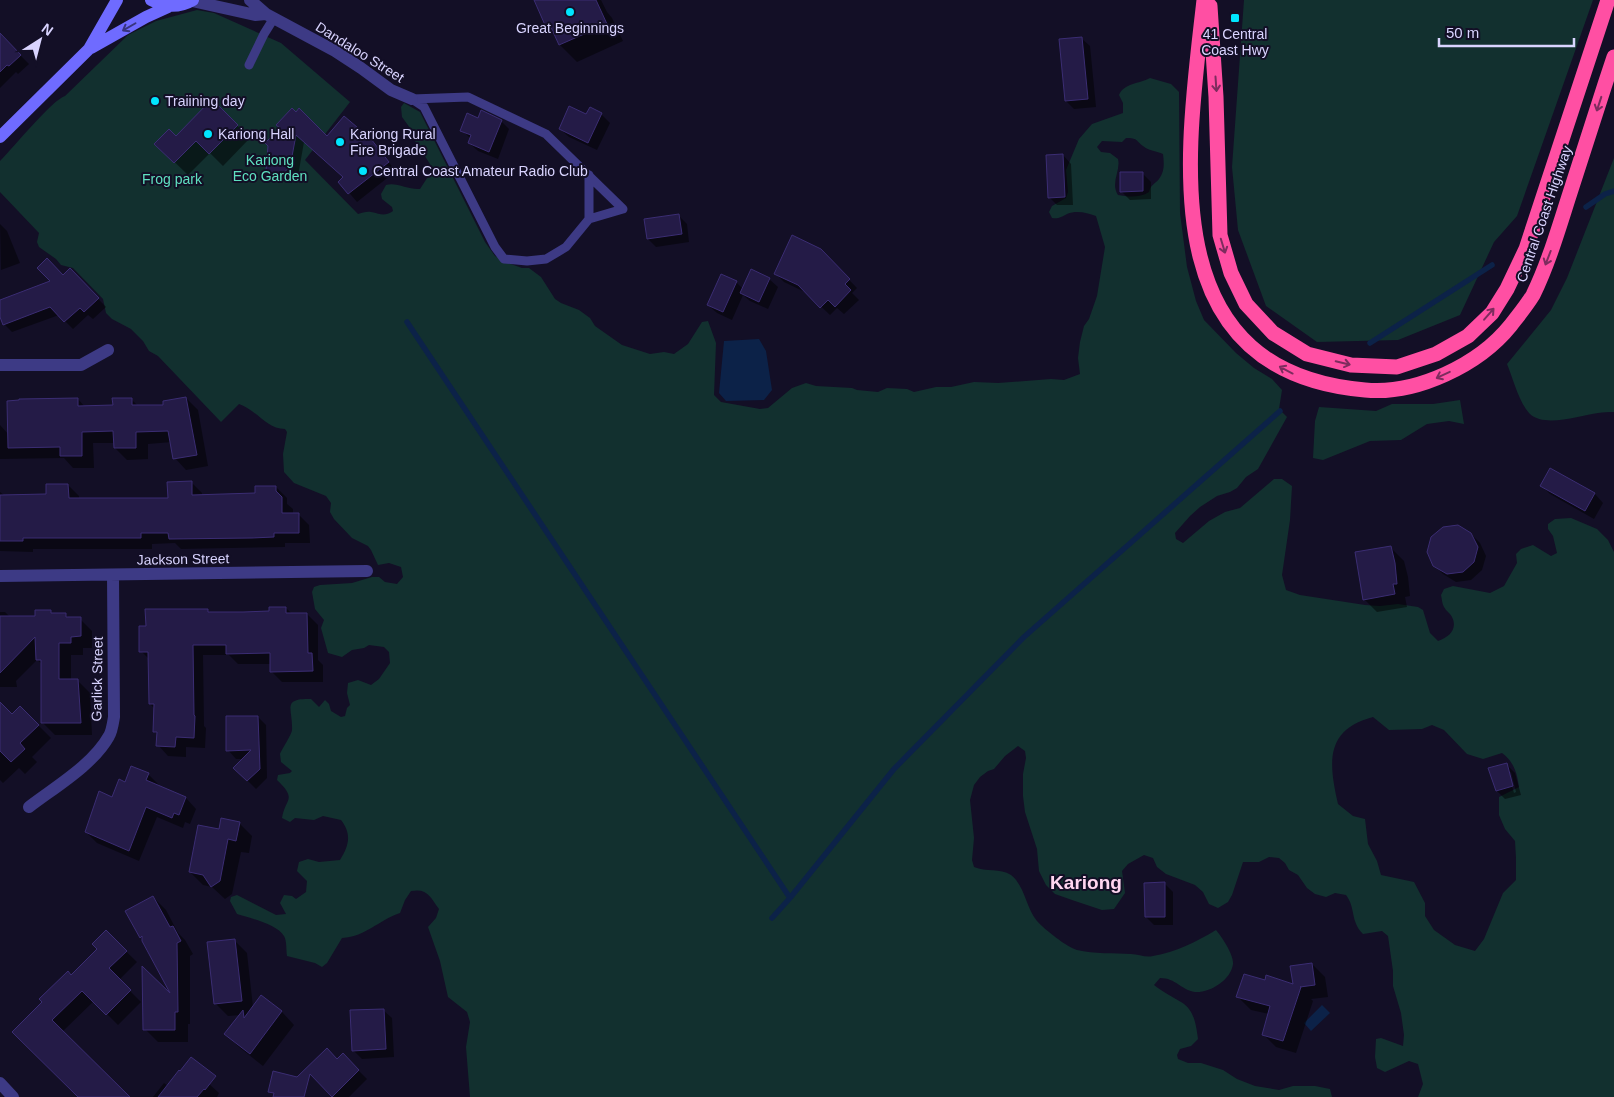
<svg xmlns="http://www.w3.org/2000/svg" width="1614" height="1097" font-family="Arial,sans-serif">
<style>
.green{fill:#12302f;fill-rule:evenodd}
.water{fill:#0c2248}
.shadow{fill:#0007;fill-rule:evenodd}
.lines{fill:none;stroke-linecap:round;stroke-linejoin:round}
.stream{stroke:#0c2248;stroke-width:5.5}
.building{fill:#241b47;stroke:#3b2d73}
.lane{stroke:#3d3a85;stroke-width:9}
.street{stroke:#3d3a85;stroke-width:12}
.secondary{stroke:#6f6bff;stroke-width:12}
.highway{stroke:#ff4fa3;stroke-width:15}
.oneway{stroke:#38347d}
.oneway2{stroke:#7d2c5e}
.poi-dot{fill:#00e5ff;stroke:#130f26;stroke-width:2}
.labels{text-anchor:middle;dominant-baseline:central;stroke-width:4;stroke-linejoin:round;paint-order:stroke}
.poi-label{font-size:14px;fill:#d9d4ff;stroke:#130f26;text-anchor:start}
.street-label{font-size:14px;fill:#d9d4ff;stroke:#130f26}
.park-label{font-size:14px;fill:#5fe0c0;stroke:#130f26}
.district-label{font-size:19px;font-weight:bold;fill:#ffd6f0;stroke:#130f26}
</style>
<rect width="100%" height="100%" fill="#130f26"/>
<path class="green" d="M 1244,0 L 1593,0 L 1517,216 L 1494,242 L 1460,315 L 1398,340 L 1317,342 L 1266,306 L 1238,230 L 1232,167 Z
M 197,10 L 214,13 L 281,43 L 350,102 L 305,160 L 358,214 C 362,213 367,211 371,212 C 381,214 384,217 393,211 L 392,207 L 382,199 L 381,194 L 386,185 C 397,182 408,190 420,189 L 431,172 L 430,164 L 415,141 L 410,128 L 402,117 L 401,107 L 404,103 L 420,112 L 485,242 L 495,256 L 505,262 L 522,268 L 529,268 L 541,277 L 555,299 L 561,303 L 579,310 L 590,318 L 595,326 L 622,345 L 650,354 L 664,352 L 674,354 L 688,344 L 702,322 L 708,321 L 716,343 L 714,395 L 721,402 L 760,409 L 768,408 L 792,388 L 806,383 L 816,386 L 852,388 L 857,390 L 878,392 L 887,388 L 907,389 L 914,392 L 936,387 L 951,387 L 974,382 L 998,383 L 1051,379 L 1064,380 L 1080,374 L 1078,358 L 1080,342 L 1084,326 L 1089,319 L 1097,296 L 1105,247 L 1096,216 C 1087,213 1077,210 1067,214 C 1061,217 1059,219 1052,218 L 1049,212 L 1052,206 L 1066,198 L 1068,192 L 1066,170 L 1079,139 L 1092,124 L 1123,113 L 1123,103 L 1119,95 C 1124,83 1139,84 1150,78 L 1171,84 L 1179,92 L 1180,213 L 1187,267 L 1196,301 L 1204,320 L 1236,353 L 1254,368 L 1272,379 L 1282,390 L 1279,409 L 1287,417 L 1258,469 L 1246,477 L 1237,488 L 1230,492 L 1217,496 L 1200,507 L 1190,516 L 1175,533 L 1176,539 L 1183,543 L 1209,521 L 1225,512 L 1240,508 L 1274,479 L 1282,479 L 1292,486 L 1290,520 L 1282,575 L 1286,590 L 1300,595 L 1365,605 L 1380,606 L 1398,604 L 1418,607 L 1423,610 L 1430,633 L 1438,641 C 1449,637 1458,629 1452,617 C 1450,613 1446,611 1444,607 C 1442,604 1442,599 1441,595 L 1444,589 L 1453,586 L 1490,593 L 1504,586 L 1517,563 L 1516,554 L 1521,549 L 1533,545 L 1551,556 L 1557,553 L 1553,536 L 1548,529 L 1548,524 L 1555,519 L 1571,518 L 1597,529 L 1608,540 L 1614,552 L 1614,1097 L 1418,1097 L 1423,1084 L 1418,1064 L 1409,1061 L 1385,1072 L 1377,1068 L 1375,1057 L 1376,1039 L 1381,1038 L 1403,1046 L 1404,1035 L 1401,1013 L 1393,986 L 1393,971 L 1388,936 L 1382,931 L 1363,934 C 1350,921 1356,908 1346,895 L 1335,893 L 1326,897 L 1315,894 L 1307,888 L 1298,875 L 1289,870 L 1285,863 L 1279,858 L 1269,857 L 1259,862 L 1243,862 L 1232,895 L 1228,902 L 1218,908 L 1209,904 L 1203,892 L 1195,885 L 1166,874 L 1157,867 L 1153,858 L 1144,855 L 1128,864 L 1122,871 L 1125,893 L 1114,909 L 1102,910 L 1072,900 L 1055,894 L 1046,885 L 1039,871 L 1037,849 L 1025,812 L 1023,796 L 1023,774 L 1026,758 L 1025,751 L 1018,746 L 1005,756 L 994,769 L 988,771 L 980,777 L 974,785 L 970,800 L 974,838 L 972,860 L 974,867 C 986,872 1000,868 1011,875 C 1025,886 1026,908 1037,921 C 1045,930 1067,947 1077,950 C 1094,954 1114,953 1131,954 C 1138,954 1146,958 1153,956 C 1176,952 1196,942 1216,930 C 1222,937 1234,955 1233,964 C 1231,980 1210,993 1195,992 C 1181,990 1176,978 1160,978 L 1154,985 C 1182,1007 1193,997 1198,1039 L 1191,1046 L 1180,1049 L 1177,1055 L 1178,1059 L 1188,1063 L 1201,1063 L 1223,1070 L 1237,1079 L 1255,1086 L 1279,1090 L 1293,1086 L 1315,1086 L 1330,1089 L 1332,1097 L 470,1097 L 466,1047 L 470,1022 L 467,1012 L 448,997 L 440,961 L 428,927 L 436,918 L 439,909 C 430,897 428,888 411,891 L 405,900 L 400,913 C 377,921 367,936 342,938 L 327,963 L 322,967 L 315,963 L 287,956 C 286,950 287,941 284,936 C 277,924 250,918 237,914 L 230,901 L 231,897 L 237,895 L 276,915 L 286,914 L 280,903 L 284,895 L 292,896 L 296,899 L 306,892 L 307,881 L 297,871 L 299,862 L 308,859 L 319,862 L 340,860 C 349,846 352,834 341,820 L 323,816 L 314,820 L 295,818 L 290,822 L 282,818 C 285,798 298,800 277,780 L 278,775 L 290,773 L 292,771 L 281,762 L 280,754 C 282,749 292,734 292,730 C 293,709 281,698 311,699 L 319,707 L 325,700 L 329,704 L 331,711 L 341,717 L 345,716 L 347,708 L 350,705 L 347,693 L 348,683 L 358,680 L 371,685 L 379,679 L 390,663 L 389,652 L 384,647 L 369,645 L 364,648 L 352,650 L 342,657 L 328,653 L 321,628 L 324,620 L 315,609 L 312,592 L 314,587 L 320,585 L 352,583 L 372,577 L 379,577 L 385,582 L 397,584 L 403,577 L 401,567 L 389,563 L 378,565 L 371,550 L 368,546 L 352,538 L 334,519 L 330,512 L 331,503 L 326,496 L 294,483 L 284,472 L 283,454 L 287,432 L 285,429 C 266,429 257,410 239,404 L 221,422 L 158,356 L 149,351 L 143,341 L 131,329 L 112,319 L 106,313 L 103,299 L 73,268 L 61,265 L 56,259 L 39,247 L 37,242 L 39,233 L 0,192 L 0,161 C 13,148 52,100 65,96 L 128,35 L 156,21 ZM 1126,138 C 1138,138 1135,140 1143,146 C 1149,151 1157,151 1163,154 C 1164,163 1165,171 1159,179 C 1155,184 1151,184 1149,192 C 1140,198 1128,197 1118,195 C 1110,183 1121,171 1118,159 L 1110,153 L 1101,152 L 1097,147 L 1102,141 L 1122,142 ZM 1373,717 L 1389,730 L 1422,729 L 1432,725 L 1444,730 L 1467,754 L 1483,759 L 1502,753 C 1514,762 1517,773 1519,787 L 1499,797 L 1499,815 L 1505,829 L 1515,841 L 1516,858 L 1516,880 L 1503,893 L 1484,939 L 1475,951 L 1455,945 L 1434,930 L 1425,916 L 1425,903 L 1414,882 L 1381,875 L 1377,861 L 1368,844 L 1365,819 L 1353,816 L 1338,804 C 1329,764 1324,730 1373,717 Z
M 1614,158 L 1614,412 C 1609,412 1603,412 1598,413 C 1581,415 1545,428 1530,414 C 1519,403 1513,378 1507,364 L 1551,310 L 1567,278 Z
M 1460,400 L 1464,424 L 1449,421 L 1427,424 L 1401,440 L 1370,441 L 1323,460 L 1313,458 L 1315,421 L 1319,407 L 1376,411 L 1392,404 L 1433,404 Z"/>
<path class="water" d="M 759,339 L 766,351 L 772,390 L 764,400 L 726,401 L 719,393 L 724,341 Z
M 1322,1005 L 1330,1013 L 1311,1031 L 1304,1023 Z"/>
<path class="shadow" d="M 535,0 L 601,0 L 607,12 L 612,18 L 623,41 L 577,62 L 560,45 L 554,32 L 547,24 Z
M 0,35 L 29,64 L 18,74 L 16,72 L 0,88 Z
M 1081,38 L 1090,46 L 1096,107 L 1074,109 L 1066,101 Z
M 212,101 L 250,138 L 223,166 L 210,153 L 188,175 L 156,144 L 176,138 Z
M 590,109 L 601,114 L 610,123 L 597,150 L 569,137 L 560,129 L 587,116 Z
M 479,119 L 501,121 L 509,129 L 498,159 L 478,151 L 469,143 L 471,139 L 462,130 Z
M 281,128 L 327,138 L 370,140 L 396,171 L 357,202 L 340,182 L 345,178 L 304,142 L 298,176 L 291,181 L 276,179 L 268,170 Z
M 1063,155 L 1071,164 L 1073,205 L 1057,205 L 1049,197 Z
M 1142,173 L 1151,182 L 1151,199 L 1130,200 L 1121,191 Z
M 678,215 L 687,224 L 689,242 L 656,247 L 648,239 Z
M 0,224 L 7,231 L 20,263 L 1,270 Z
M 820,250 L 857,288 L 852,293 L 859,300 L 844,314 L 837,308 L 830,315 L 807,293 L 784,282 L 776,274 Z
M 70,270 L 106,307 L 93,319 L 88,315 L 73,329 L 59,315 L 12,332 L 4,324 L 0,314 L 0,302 L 63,276 Z
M 769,279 L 778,287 L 768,309 L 750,301 L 743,295 L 732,320 L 717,313 L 708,305 L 736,282 L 743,289 Z
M 186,398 L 198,410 L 208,466 L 186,470 L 175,458 L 172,442 L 148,444 L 148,459 L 127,460 L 115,448 L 115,443 L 93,443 L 94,468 L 73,468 L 64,458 L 0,459 L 0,425 L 9,435 L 78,399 L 85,407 L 114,406 L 131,399 L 139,407 L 165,406 Z
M 1550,470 L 1595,494 L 1603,503 L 1594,519 L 1550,494 L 1541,485 Z
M 191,482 L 202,493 L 202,496 L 257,495 L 276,487 L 287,498 L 287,504 L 293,509 L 293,514 L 298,514 L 309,525 L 310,543 L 285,543 L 285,547 L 181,549 L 175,543 L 152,544 L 152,549 L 33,549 L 33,552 L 0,551 L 0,492 L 5,496 L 48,495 L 68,485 L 79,496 L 79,499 L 169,500 Z
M 1471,534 L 1480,543 L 1486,556 L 1482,570 L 1471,580 L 1456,582 L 1443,574 L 1434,565 Z
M 1391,548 L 1404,561 L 1408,577 L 1410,596 L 1405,597 L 1407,607 L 1377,612 L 1364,599 Z
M 286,608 L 292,614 L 307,614 L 318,625 L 318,660 L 323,665 L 323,682 L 282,682 L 271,671 L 271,664 L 238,664 L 229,655 L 203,655 L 204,726 L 206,728 L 205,748 L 186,747 L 186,757 L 168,756 L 158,745 L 158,735 L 154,731 L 155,709 L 150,704 L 149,659 L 141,651 L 147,627 L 208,610 L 212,614 L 270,612 Z
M 50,611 L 53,614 L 65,614 L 70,619 L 80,619 L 92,631 L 92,648 L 83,648 L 83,655 L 71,655 L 71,681 L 77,680 L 90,693 L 92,735 L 55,735 L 42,722 L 42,664 L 37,660 L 16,681 L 17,687 L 0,687 L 0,612 L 5,612 L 10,617 L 37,617 Z
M 0,703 L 12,715 L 20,707 L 51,738 L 32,757 L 37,762 L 25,774 L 19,768 L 3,783 L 0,780 Z
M 258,717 L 266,725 L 267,778 L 256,789 L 235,768 L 244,759 L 236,759 L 228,750 Z
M 1506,764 L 1515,773 L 1521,795 L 1505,799 L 1497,791 ZM 1508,772 L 1511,772 L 1516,792 L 1514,793 Z
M 148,774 L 159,785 L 158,787 L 186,798 L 196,809 L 190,824 L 185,822 L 183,828 L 157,817 L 139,861 L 97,843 L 86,832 L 126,783 Z
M 239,823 L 252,836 L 249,853 L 241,852 L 232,894 L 225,899 L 212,887 L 203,885 L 190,872 L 220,831 Z
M 1164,883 L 1173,892 L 1173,925 L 1154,925 L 1146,917 Z
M 153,897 L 166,910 L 178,933 L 185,940 L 193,954 L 190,956 L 190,1024 L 188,1024 L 188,1042 L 158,1042 L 145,1029 L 174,999 L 127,911 Z
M 106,932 L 137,962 L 119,980 L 141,1002 L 118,1025 L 94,1001 L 62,1032 L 128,1097 L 80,1097 L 14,1032 L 99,949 Z
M 234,940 L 247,953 L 253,1007 L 262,997 L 282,1012 L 294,1025 L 263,1066 L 239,1047 L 226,1034 L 241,1015 L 228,1016 L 215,1003 Z
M 1312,964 L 1325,977 L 1328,997 L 1311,999 L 1313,1001 L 1296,1053 L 1276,1047 L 1263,1034 L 1269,1014 L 1251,1010 L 1238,997 L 1266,982 L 1294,986 Z
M 383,1010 L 392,1018 L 394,1057 L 362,1059 L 353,1050 Z
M 343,1055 L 367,1079 L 349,1097 L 334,1097 L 307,1069 L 337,1060 Z
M 164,1083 L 168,1086 L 208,1083 L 219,1093 L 217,1097 L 153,1097 Z"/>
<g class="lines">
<path class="stream" d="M 1586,207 L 1605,194 L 1614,191
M 407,322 L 790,898 L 894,769 L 1024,637 L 1280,411
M 1370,343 L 1492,265
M 772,918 L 790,898"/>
</g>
<path class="building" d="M 534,0 L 596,0 L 607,24 L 559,45 L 549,23 L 545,25 Z
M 0,33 L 21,55 L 9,66 L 7,65 L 0,72 Z
M 1082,37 L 1088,99 L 1065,101 L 1059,39 Z
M 212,99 L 238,125 L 209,154 L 196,141 L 174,163 L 154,144 L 169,129 L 176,136 Z
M 569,106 L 586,114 L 590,107 L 602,113 L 588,143 L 559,129 Z
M 292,108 L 296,112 L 299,108 L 327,136 L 344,116 L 371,139 L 389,162 L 348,194 L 338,182 L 343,177 L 296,135 L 290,167 L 282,174 L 266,171 L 268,146 L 265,143 L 280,128 L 276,125 Z
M 481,110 L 502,120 L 489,152 L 468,143 L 471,135 L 460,131 L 467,113 L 478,118 Z
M 1063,154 L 1065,197 L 1048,198 L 1046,155 Z
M 1120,172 L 1143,172 L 1143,191 L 1120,192 Z
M 679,214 L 682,234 L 647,239 L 644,219 Z
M 792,235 L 821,249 L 850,279 L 845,284 L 851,290 L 835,307 L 828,300 L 820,308 L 798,285 L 774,274 Z
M 47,258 L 63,275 L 70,268 L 99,298 L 84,312 L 80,308 L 64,322 L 50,307 L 3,325 L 0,317 L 0,300 L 50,281 L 37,268 Z
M 751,269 L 770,278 L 759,302 L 740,293 Z
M 721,274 L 737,281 L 723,312 L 707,305 Z
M 186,397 L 197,455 L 173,459 L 168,431 L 136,432 L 136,448 L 114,448 L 113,431 L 82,432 L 82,456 L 60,456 L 60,447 L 8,448 L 7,401 L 19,400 L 19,399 L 78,398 L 78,406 L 113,405 L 112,398 L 132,398 L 132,405 L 163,405 L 163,401 Z
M 1550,468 L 1595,493 L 1585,511 L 1540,486 Z
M 192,481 L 192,495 L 255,493 L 255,486 L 276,486 L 276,491 L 282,497 L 282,513 L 299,513 L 299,533 L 274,533 L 274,537 L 252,538 L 169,539 L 168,533 L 141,533 L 141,538 L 23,538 L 23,541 L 0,541 L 0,495 L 46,494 L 46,484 L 68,484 L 69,498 L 168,498 L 167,482 Z
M 1458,525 L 1471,533 L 1478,547 L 1474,562 L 1463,572 L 1447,574 L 1433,566 L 1427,552 L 1431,537 L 1443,527 Z
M 1391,546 L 1395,563 L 1397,584 L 1393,584 L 1395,594 L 1363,600 L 1355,552 Z
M 269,607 L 286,607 L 286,613 L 307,613 L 308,653 L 312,653 L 313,671 L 270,672 L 270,653 L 226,654 L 226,645 L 193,645 L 194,715 L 195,716 L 194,738 L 176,737 L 175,747 L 156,746 L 157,732 L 153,732 L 154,704 L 149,704 L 148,652 L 139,652 L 139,626 L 146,626 L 145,609 L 208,609 L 208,612 L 243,612 L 269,611 Z
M 35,610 L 51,610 L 51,613 L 66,613 L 66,617 L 81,617 L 81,636 L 71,637 L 71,643 L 59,643 L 59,679 L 78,679 L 81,723 L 41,723 L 41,660 L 36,660 L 35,637 L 0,673 L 0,616 L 35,616 Z
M 0,702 L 12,714 L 20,706 L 39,725 L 20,743 L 25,749 L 11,762 L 0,751 Z
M 226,716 L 258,716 L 260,769 L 247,781 L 233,768 L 251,750 L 226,751 Z
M 1507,763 L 1513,786 L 1496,791 L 1488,768 Z
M 131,766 L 149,773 L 146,780 L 186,797 L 179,815 L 174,813 L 172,818 L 146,807 L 129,851 L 85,832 L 99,791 L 112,797 L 119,779 L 125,782 Z
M 221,818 L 240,822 L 236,841 L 228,839 L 220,881 L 211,887 L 203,875 L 189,872 L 198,825 L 219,829 Z
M 1165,882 L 1165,917 L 1145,917 L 1144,883 Z
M 153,896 L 170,927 L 173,926 L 181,941 L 177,943 L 178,1012 L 175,1012 L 175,1030 L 143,1030 L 142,966 L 170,993 L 142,941 L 142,936 L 140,938 L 125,911 Z
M 106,930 L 127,951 L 109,968 L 131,990 L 106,1015 L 82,991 L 52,1020 L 130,1097 L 78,1097 L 12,1032 L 42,1002 L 39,999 L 68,971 L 71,975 L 97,949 L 92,944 Z
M 235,939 L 242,1001 L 214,1004 L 207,942 Z
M 1312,963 L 1315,985 L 1300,987 L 1301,987 L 1283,1041 L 1262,1035 L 1270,1006 L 1236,997 L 1244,974 L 1265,980 L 1266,975 L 1293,984 L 1290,966 Z
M 261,995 L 282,1011 L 250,1054 L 224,1034 L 243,1010 L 244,1018 Z
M 384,1009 L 386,1049 L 352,1051 L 350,1010 Z
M 327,1048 L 337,1059 L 343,1053 L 359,1070 L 332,1097 L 310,1074 L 304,1097 L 273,1097 L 274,1093 L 268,1092 L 273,1071 L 297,1077 Z
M 191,1057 L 216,1076 L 205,1090 L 204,1089 L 197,1097 L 158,1097 L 179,1070 L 180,1071 Z"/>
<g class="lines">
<path class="lane" d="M 249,65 L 264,34 L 274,18
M 468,97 L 546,134 L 623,209 L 589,219 L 566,247 L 546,259 L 527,261 L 504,259 L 495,247 L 424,107 L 412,99 Z
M 589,175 L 589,219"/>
<path class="street" d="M 250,0 L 266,14 L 335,51 L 361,68 L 391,90 L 412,99
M 192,1 L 255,15 L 266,14
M 0,365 L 81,365 L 108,350
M 0,576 L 367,571
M 29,807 C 55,787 93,765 109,736 C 112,731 113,723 114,717 L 113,575
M 0,1083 L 13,1097"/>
<path class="secondary" d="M 151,0 C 166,8 179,8 193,0
M 91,48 L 146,17 L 168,7
M 0,137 L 89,49 L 117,0"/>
<path class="highway" d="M 1204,0 C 1187,152 1150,372 1365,390 C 1416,395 1479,365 1511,325 C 1518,316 1527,305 1533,295 C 1549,262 1559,227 1570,193 C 1585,147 1599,102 1614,57
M 1210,6 L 1216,97 L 1220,235 L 1231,273 L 1246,304 L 1273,333 L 1307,354 L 1351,365 L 1397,367 L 1436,354 L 1468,336 L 1492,313 L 1507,289 L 1526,249 L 1608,0"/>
</g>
<defs><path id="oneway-shaft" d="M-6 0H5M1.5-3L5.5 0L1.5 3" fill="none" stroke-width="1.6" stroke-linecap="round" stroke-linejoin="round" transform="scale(1.25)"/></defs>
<use class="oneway" href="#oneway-shaft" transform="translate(129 27) rotate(150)"/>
<g class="oneway2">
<use href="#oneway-shaft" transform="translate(1216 84) rotate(86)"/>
<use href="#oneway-shaft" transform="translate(1599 104) rotate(108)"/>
<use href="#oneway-shaft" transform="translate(1223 246) rotate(73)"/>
<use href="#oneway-shaft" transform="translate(1548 258) rotate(111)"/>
<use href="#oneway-shaft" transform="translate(1489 314) rotate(-49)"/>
<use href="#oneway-shaft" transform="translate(1343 363) rotate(13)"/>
<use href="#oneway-shaft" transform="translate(1286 370) rotate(-152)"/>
<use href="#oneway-shaft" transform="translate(1443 375) rotate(155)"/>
</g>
<g class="poi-dot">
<circle cx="570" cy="12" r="5"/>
<rect x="1230" y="13" width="10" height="10" rx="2.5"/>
<circle cx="155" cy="101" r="5"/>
<circle cx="208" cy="134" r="5"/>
<circle cx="340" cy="142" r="5"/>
<circle cx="363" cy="171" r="5"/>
</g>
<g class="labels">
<g class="poi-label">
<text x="570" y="28" text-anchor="middle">Great Beginnings</text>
<text x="1235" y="34" text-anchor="middle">41 Central<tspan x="1235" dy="16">Coast Hwy</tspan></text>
<text x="165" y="101">Traiining day</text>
<text x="218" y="134">Kariong Hall</text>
<text x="350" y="134">Kariong Rural<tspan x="350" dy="16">Fire Brigade</tspan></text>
<text x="373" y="171">Central Coast Amateur Radio Club</text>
</g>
<g class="street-label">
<text transform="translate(360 52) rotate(32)">Dandaloo Street</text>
<text transform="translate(1544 214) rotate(-71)">Central Coast Highway</text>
<text transform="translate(183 559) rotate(-1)">Jackson Street</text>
<text transform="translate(97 679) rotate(-89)">Garlick Street</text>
</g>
<g class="park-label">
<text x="270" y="160">Kariong<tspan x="270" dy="16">Eco Garden</tspan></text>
<text x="172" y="179">Frog park</text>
</g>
<g class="district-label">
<text x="1086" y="882">Kariong</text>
</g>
</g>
<g transform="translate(40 40) rotate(36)" stroke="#130f26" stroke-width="4" paint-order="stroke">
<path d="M0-4L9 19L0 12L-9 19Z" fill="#d9d4ff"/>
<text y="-8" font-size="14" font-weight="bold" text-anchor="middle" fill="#d9d4ff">N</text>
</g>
<path d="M1439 38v8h135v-8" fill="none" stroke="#d9d4ff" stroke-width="2.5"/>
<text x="1446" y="38" font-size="15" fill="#d9d4ff" stroke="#130f26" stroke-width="4" paint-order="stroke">50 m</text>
</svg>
